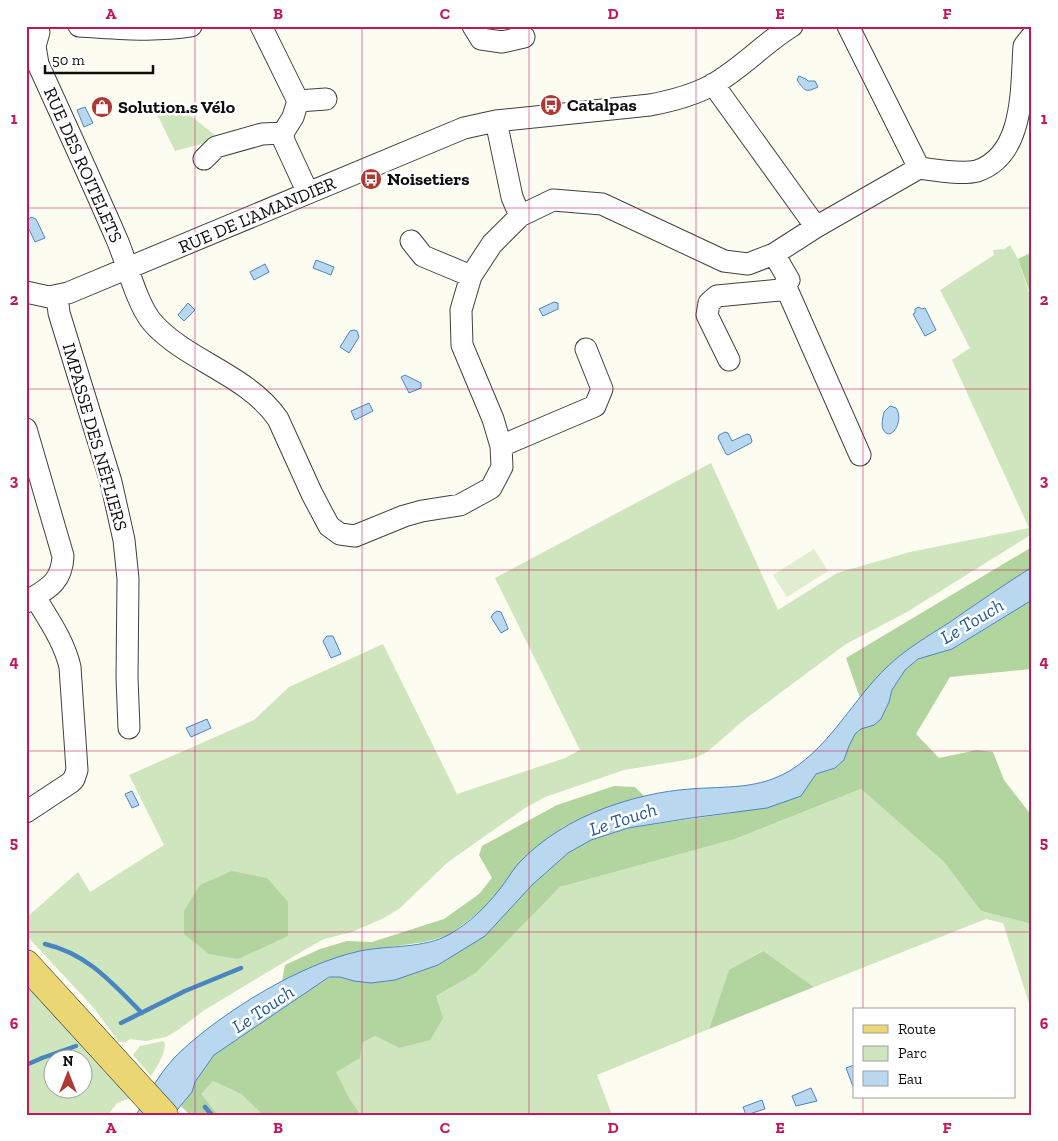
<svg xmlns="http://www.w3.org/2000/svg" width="1058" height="1141" font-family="'Zilla Slab',serif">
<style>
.green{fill:#cee5bd;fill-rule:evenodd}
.forest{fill:#b2d49e}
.pitch{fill:#e0edce}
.water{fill:#bad7f0;stroke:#4986bf}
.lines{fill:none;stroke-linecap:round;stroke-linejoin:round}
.stream{stroke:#4986bf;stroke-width:4.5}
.minor-casing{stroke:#414141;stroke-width:23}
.major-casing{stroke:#1f1f1f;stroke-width:29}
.minor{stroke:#fff;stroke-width:21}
.major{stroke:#ead774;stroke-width:28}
.grid{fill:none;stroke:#c2185b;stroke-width:1;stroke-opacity:0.55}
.labels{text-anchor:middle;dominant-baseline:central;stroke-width:5;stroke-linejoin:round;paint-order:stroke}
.poi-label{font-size:18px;font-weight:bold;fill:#0e0e0e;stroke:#fff;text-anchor:start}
.street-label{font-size:18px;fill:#0e0e0e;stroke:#fff}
.water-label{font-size:19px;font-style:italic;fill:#245993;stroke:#fff}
.neatline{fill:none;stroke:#c2185b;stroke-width:2}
.grid-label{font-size:16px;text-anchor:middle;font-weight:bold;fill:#c2185b}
</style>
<rect width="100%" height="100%" fill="#fdfcf0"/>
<path class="green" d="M 177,105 L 220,139 L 175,151 L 157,114 Z
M 1010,245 L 1018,259 L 1029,293 L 1032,292 L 1032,534 L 907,612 L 846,644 L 744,720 L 707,752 L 695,758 L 680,761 L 624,770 L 545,797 L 525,808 L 448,862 L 400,908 L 384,918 L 352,932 L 324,939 L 306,949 L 203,1011 L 178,1030 L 166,1037 L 146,1041 L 130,1039 L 125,1042 L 119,1042 L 93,1007 L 26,935 L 26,918 L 78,872 L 90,892 L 164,845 L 129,775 L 254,720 L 289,687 L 383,644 L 457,794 L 565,758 L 580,750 L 495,578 L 711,463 L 778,610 L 837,573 L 910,552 L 1029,528 L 952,360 L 970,348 L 940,290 L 994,255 L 993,250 L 1004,249 Z
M 861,789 L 944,862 L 981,911 L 1032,924 L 1032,1012 L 1003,923 L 986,919 L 814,987 L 762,951 L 729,971 L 709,1029 L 597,1075 L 612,1115 L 361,1115 L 349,1098 L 335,1072 L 359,1058 L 362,1043 L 375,1036 L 399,1048 L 436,996 L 476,973 L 560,887 L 735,839 Z
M 26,982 L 133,1097 L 117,1103 L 108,1115 L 26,1115 ZM 52,1058 L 82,1058 L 82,1088 L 52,1088 Z
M 164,1041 C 168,1051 156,1068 151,1076 L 133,1055 L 140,1046 Z
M 213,1081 L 241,1094 L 263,1115 L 218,1115 L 200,1094 Z"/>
<path class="forest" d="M 1032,252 L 1032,292 L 1030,293 L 1018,259 Z
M 1032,547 L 1032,567 L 910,648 L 886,668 L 860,698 L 846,658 Z
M 1032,600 L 1032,669 L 950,677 L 916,734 L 939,758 L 977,750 L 993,752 L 1004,780 L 1032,816 L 1032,924 L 981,911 L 944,862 L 861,789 L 735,839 L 560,887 L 476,973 L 436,996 L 443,1018 L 430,1040 L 399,1048 L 375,1036 L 362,1043 L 360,1058 L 336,1072 L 349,1098 L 361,1115 L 263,1115 L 241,1094 L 213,1081 L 201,1094 L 218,1115 L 190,1115 L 181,1106 L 192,1092 L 195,1082 L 214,1055 L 308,991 L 330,977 L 340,977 L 354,981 L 371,983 L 395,980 L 438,965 L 485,936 L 532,885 L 568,853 L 591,840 L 628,828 L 732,813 L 801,796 L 816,774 L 835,768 L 844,760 L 849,746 L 855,734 L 861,729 L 874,725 L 889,702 L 892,690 L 905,670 L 918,659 L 952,649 Z
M 614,786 L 635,787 L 644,796 L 603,809 L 563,827 L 500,890 L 483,909 L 449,935 L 425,942 L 361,951 L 339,957 L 282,981 L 285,965 L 320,949 L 347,941 L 372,942 L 444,919 L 479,894 L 492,878 L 479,855 L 482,846 L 557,805 Z
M 232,871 L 267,878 L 288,902 L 288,936 L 238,959 L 209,954 L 184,934 L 184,911 L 200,885 Z
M 763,951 L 814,987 L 709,1029 L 729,970 Z"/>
<path class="pitch" d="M 814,549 L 828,571 L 787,597 L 773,575 Z"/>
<path class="water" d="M 799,76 L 806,79 L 808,81 L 815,81 L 818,87 C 805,93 805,91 797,80 Z
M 85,107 L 93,123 L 84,127 L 77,110 Z
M 31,217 L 36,219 L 45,238 L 35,242 L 26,223 Z
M 316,260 L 334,267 L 331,275 L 313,268 Z
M 265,264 L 269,272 L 254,280 L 250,272 Z
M 554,302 L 558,303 L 558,309 L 543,316 L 539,309 Z
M 188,303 L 195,310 L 184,321 L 178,315 Z
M 919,307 L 922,309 L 925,308 L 936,330 L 925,336 L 913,314 L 915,313 L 915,309 Z
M 354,330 L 357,331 L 359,337 L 349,353 L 340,347 L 350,331 Z
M 405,375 L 421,383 L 421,388 L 409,393 L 401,377 Z
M 369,403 L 373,411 L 355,420 L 351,411 Z
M 890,406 L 896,408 C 905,421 890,444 883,429 C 881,425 883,416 884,412 Z
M 725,432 L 728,433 L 732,441 L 747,434 L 750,435 L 752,441 L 751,443 L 728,455 L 726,454 L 718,438 L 719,435 Z
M 1032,567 L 1032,600 L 952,649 L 918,659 L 905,670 L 892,690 L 889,702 L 881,719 L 874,725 L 861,729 L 855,734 L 849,746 L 844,760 L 835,768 L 816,774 L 801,796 L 767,808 L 691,818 L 628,828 L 591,840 L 568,853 L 532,885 L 485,936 L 438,965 L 395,980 L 371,983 L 354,981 L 340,977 L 329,977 L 214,1055 L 195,1082 L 192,1092 L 173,1115 L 136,1115 C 149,1093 161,1070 180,1052 C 224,1011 300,964 360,951 C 389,945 424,949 450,934 C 469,923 486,907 499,890 C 506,882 511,872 518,864 C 542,838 573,820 605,808 C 632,798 661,791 690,789 C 727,786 758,790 791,770 C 832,744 853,699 888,666 C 906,649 928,636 950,622 C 977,603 1004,585 1032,567 Z
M 497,611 L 501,612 L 508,628 L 508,629 L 501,633 L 491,617 L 493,614 Z
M 327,636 L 333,636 L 341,654 L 331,658 L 323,641 Z
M 207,719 L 211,728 L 191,737 L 186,728 Z
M 132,791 L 139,805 L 132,808 L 125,794 Z
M 854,1065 L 854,1089 L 846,1068 Z
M 811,1088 L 817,1101 L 796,1106 L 792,1096 Z
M 762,1100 L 765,1109 L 746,1115 L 743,1107 Z"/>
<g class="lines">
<path class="stream" d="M 45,944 C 88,954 112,983 142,1013
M 121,1023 L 185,991 L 241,968
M 26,1065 L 42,1058 L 76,1046
M 205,1107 L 212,1115"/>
<g class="minor-casing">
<path id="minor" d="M 79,26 C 117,28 153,32 191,26
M 261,26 L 298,101 L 293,117 L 283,133 L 284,141 L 308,193
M 473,26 L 481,39 L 502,42 L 524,37
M 848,26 L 919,168 C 935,170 961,175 977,171 C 1025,155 1021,88 1024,46 L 1032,36
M 39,32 L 35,46 L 38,64 C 65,123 92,182 118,242 C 127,264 137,304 152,322 C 186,361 247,374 278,419 L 312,494 L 329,526 L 340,534 L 355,536 L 404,516 L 422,511 L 460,505 L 491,488 L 502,467 L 501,446 L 493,419 L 462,345 L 461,310 L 471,276 L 492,244 L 520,216 L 512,197 L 496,121
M 713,84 L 816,227
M 298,101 L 326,99
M 204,159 L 216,147 L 262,134 L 283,133
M 520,216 L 553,200 L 602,204 L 724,261 L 748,264 L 774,254 L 816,227 L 919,168
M 411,241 L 423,256 L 471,276
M 774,254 L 789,280 L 785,285 L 860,455
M 26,292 L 49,297 L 68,293 L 464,128 L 496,121 L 650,105 C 671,101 692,96 712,85 C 741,69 764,43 792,26
M 57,296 L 59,313 L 111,482 L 124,540 L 128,579 L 127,678 L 129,728
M 729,360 L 707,315 L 709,303 L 717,296 L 780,290 L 785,285
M 26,429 L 63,556 C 62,583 47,589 26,602
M 501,446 L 595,406 L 602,389 L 586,349
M 26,812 L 70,783 L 74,779 L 77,770 L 70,667 C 64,641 48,619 35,597"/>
</g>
<g class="major-casing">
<path id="major" d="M 26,964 L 164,1115"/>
</g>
<use href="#minor" class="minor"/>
<use href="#major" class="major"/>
</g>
<path class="grid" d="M 195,26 L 195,1115M 362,26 L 362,1115M 529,26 L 529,1115M 696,26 L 696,1115M 863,26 L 863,1010M 26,208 L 1032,208M 26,389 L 1032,389M 26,570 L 1032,570M 26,751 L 1032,751M 26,932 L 1032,932M 863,1097 L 863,1115"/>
<defs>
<g id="bus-disc" transform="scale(1.125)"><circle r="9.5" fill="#af3834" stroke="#fff"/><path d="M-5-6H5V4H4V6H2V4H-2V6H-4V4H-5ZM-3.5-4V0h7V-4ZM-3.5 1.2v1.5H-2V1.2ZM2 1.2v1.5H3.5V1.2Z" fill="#fff"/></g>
<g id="shop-disc" transform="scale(1.125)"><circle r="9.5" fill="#af3834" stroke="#fff"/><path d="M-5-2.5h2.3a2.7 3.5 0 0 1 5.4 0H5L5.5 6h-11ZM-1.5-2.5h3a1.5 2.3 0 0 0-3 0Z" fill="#fff"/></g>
</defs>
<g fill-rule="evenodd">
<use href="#bus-disc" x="551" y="105"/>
<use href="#shop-disc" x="102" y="107"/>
<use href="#bus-disc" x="371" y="179"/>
</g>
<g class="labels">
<g class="poi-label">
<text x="567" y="105">Catalpas</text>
<text x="118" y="107">Solution.s Vélo</text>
<text x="387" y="179">Noisetiers</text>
</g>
<g class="street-label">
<text transform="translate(83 165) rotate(66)">RUE DES ROITELETS</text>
<text transform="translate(257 215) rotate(-23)">RUE DE L'AMANDIER</text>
<text transform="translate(95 437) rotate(74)">IMPASSE DES NÉFLIERS</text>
</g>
<g class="water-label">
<text transform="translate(972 621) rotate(-31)">Le Touch</text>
<text transform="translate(623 819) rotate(-18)">Le Touch</text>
<text transform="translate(263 1009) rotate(-34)">Le Touch</text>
</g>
</g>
<rect width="1058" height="1141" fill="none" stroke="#ffffff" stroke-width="55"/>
<rect x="853" y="1008" width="162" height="90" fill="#ffffff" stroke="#9f9f9f"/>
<rect x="863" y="1025" width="25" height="8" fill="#ead774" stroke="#9f9f9f"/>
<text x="898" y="1034" font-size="15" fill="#0e0e0e">Route</text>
<rect x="863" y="1046" width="25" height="15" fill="#cee5bd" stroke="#9f9f9f"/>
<text x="898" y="1058" font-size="15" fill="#0e0e0e">Parc</text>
<rect x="863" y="1071" width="25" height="15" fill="#bad7f0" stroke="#9f9f9f"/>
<text x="898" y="1084" font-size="15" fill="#0e0e0e">Eau</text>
<g transform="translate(68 1074)"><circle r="24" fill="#ffffff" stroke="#9f9f9f"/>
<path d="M0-4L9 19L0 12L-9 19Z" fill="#af3834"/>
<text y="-8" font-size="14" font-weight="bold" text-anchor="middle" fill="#0e0e0e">N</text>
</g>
<path d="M45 65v8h108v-8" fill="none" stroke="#0e0e0e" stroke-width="2.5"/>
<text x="52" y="65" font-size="15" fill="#0e0e0e" stroke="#ffffff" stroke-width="4" paint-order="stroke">50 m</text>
<rect x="28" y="28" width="1002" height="1086" class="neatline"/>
<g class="grid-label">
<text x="111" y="19">A</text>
<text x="278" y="19">B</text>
<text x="445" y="19">C</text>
<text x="613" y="19">D</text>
<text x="780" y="19">E</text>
<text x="947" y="19">F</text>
<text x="14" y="124">1</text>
<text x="1044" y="124">1</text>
<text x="14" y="305">2</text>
<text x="1044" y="305">2</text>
<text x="14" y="486">3</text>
<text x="1044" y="486">3</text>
<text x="14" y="667">4</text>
<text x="1044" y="667">4</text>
<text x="14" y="848">5</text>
<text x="1044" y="848">5</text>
<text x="14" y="1029">6</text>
<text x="1044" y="1029">6</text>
<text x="111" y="1133">A</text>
<text x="278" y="1133">B</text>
<text x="445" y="1133">C</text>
<text x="613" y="1133">D</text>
<text x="780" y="1133">E</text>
<text x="947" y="1133">F</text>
</g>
</svg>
